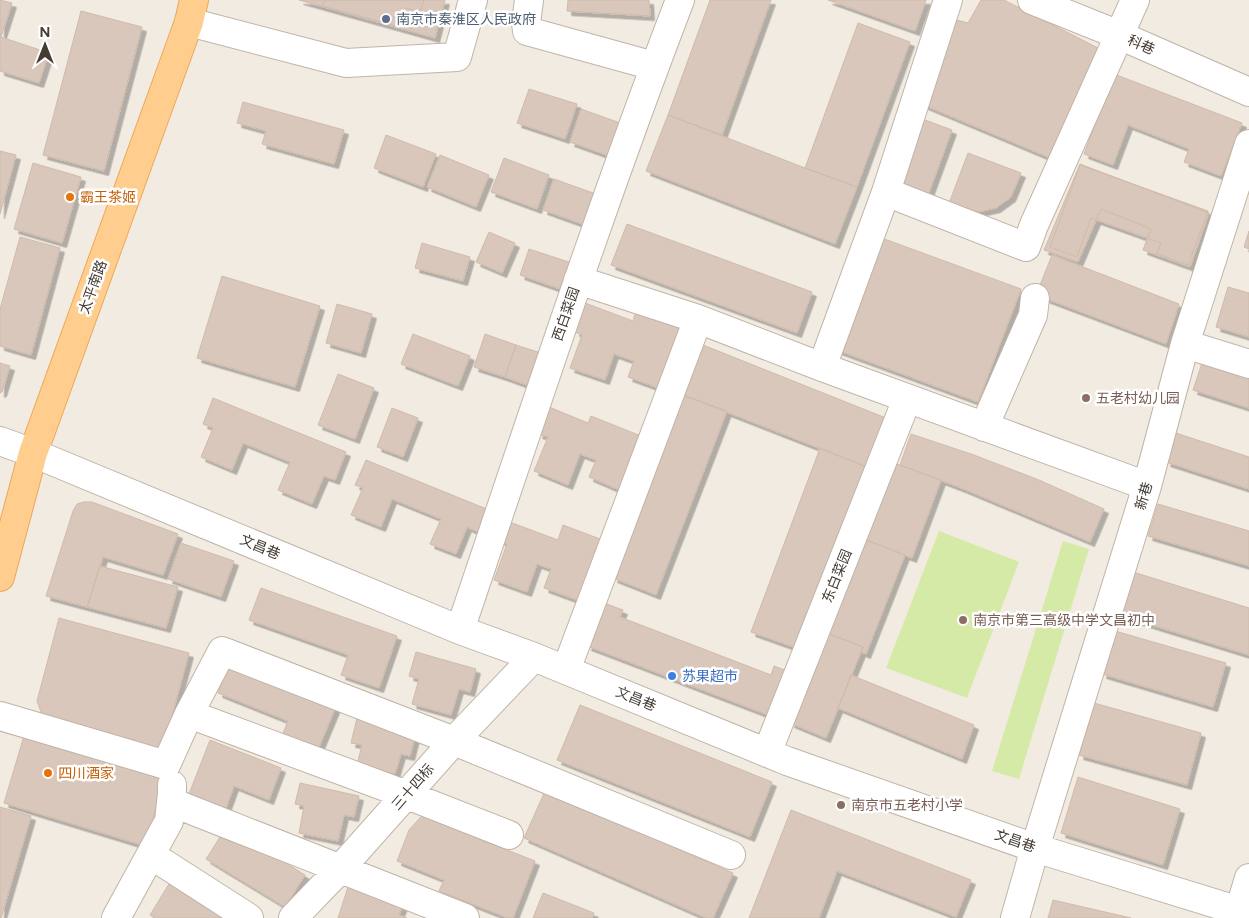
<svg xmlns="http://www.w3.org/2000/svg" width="1249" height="918" font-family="Figtree,'Noto Sans SC',sans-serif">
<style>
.grass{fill:#d6eaa7}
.building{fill:#d8c7ba;stroke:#d0bbaa;filter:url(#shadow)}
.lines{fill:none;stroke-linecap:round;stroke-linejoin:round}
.minor-casing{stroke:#c1b4a7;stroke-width:30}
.major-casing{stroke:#eba857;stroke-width:30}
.minor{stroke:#fff;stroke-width:28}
.major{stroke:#ffce8f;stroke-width:28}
.service-dot{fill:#5c6f8a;stroke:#fff;stroke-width:2}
.food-dot{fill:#e8710a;stroke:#fff;stroke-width:2}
.education-dot{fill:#8d6e63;stroke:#fff;stroke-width:2}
.shop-dot{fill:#3f7fe0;stroke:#fff;stroke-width:2}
.labels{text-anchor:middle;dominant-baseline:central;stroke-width:5;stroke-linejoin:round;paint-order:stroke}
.service-label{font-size:14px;fill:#4e5e75;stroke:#fff;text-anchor:start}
.street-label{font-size:14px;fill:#443b32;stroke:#fff}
.food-label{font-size:14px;fill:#c56008;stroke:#fff;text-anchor:start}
.education-label{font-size:14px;fill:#785e54;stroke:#fff;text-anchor:start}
.shop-label{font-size:14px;fill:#366cbe;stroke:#fff;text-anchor:start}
</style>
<defs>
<filter id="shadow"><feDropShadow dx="4.5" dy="4.5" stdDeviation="0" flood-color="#0004"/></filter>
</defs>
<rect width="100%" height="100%" fill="#f2ebe2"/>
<path class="grass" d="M 939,531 L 1019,562 L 967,698 L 886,668 Z
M 1063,541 L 1089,549 L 1019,779 L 992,771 Z"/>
<path class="building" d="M 0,0 L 12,3 L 1,37 L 49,53 L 39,83 L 0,71 Z
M 299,0 L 445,0 L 435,38 Z
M 325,0 L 424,0 L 420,12 L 406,8 L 399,27 L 322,6 Z
M 568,0 L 649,0 L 650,16 L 567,11 Z
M 710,0 L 771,0 L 722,135 L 668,115 Z
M 828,0 L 926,0 L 915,31 Z
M 981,0 L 1004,0 L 1102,50 L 1050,158 L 919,103 L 953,19 L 968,23 Z
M 81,11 L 142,27 L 104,171 L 43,155 Z
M 858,23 L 910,42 L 857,187 L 805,168 Z
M 1114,74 L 1242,123 L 1221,176 L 1184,162 L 1189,149 L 1128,125 L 1113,165 L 1084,154 Z
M 529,89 L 577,104 L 565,139 L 517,123 Z
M 243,102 L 344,130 L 334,164 L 262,144 L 266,131 L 237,123 Z
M 581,109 L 626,125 L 615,158 L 570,142 Z
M 668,115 L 805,168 L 857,187 L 835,244 L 646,171 Z
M 917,117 L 952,130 L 927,198 L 893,186 Z
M 386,135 L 436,154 L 423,187 L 374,168 Z
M 0,151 L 16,155 L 0,214 Z
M 968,153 L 1021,173 L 1011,197 L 996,208 L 978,212 L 965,212 L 948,206 Z
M 440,155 L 489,175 L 476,207 L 427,187 Z
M 504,158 L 549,175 L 537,209 L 491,192 Z
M 33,163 L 81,177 L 62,243 L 14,229 Z
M 1080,164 L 1209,213 L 1190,267 L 1143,250 L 1151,229 L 1101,209 L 1078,262 L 1044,250 Z
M 1080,165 L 1208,211 L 1188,265 L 1157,254 L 1161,243 L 1091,218 L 1077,257 L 1050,247 Z
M 554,179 L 596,194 L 585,225 L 543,210 Z
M 627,224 L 812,292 L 797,333 L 611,265 Z
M 1249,231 L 1249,249 L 1244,247 Z
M 489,232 L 515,243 L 502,273 L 476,262 Z
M 20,237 L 60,248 L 31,355 L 0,346 L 0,309 Z
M 879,237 L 1021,289 L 978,402 L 837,350 Z
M 422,243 L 470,257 L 463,281 L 415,268 Z
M 529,249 L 575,264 L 566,291 L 520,275 Z
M 1052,255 L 1179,304 L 1166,344 L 1036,295 Z
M 222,276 L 320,306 L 295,387 L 197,358 Z
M 1228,287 L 1249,293 L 1249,337 L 1216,327 Z
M 585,303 L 633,321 L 636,311 L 683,328 L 661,389 L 628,377 L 634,361 L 614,354 L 605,380 L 570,368 L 582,335 L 575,332 Z
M 337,304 L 372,314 L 361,353 L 326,343 Z
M 413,334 L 470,356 L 458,386 L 401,364 Z
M 485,334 L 516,345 L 505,377 L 474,367 Z
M 698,343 L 886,418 L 867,467 L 683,395 Z
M 516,345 L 547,355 L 535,388 L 505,377 Z
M 1203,360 L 1249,374 L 1249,408 L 1193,390 Z
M 0,363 L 10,366 L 2,392 L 0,393 Z
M 338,374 L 374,388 L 355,439 L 318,425 Z
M 683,395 L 727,411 L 656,595 L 613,578 Z
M 213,398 L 346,452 L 335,480 L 324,476 L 312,504 L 278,490 L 290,462 L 243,443 L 232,470 L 201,457 L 213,428 L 203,424 Z
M 549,407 L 588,423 L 591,416 L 641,436 L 619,490 L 589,477 L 596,460 L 580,454 L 568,485 L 534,471 L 548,437 L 538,434 Z
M 392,408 L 418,418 L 403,457 L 377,447 Z
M 1176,433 L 1249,457 L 1249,489 L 1166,462 Z
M 911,434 L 974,455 L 1039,480 L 1104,509 L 1090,542 L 961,488 L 900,465 Z
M 820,448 L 867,467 L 799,649 L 751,632 Z
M 366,460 L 489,510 L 480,533 L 467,527 L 456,554 L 430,544 L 441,519 L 392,499 L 381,527 L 351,515 L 363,488 L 355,485 Z
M 894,463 L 941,480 L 912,558 L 864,539 Z
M 84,502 L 92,502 L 178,534 L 163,575 L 103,557 L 87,607 L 46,596 L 73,511 L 77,504 Z
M 1158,504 L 1249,531 L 1249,566 L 1148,536 Z
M 507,521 L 558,540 L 563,525 L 608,542 L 585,603 L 544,588 L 551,569 L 537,564 L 527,592 L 494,580 L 507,544 L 500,541 Z
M 864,539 L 905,555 L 866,654 L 861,652 L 863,647 L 827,633 Z
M 181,543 L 234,561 L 221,597 L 168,579 Z
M 100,566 L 178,587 L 166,628 L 87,607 Z
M 1133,572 L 1249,608 L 1249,655 L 1119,615 Z
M 261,588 L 397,636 L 379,688 L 341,675 L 348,655 L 249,620 Z
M 604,603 L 623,610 L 620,617 L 771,675 L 774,666 L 790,672 L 773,717 L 587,646 Z
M 59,618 L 189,653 L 161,756 L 54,727 L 41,712 L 37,701 Z
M 1115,631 L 1226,663 L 1213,707 L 1102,674 Z
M 827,633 L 863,647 L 826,738 L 790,723 Z
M 416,652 L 476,669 L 470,692 L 459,689 L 451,715 L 412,704 L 419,679 L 409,676 Z
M 230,661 L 337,704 L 317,752 L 281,738 L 288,721 L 218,693 Z
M 851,675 L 974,725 L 962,759 L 838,708 Z
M 1094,703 L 1201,733 L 1187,785 L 1079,755 Z
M 580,705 L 772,782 L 750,837 L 557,760 Z
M 357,718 L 416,733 L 410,756 L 401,754 L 395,774 L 357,765 L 362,745 L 351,743 Z
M 26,729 L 167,772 L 145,846 L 4,803 Z
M 210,740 L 281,768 L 269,800 L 234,786 L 226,808 L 189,794 Z
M 1078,777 L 1180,809 L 1163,865 L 1061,833 Z
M 300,783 L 359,796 L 354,817 L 344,815 L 338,841 L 299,833 L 304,806 L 295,804 Z
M 545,791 L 733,873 L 713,918 L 706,918 L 524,838 Z
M 0,807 L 31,816 L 1,918 L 0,918 Z
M 427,810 L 476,830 L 474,837 L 535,861 L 513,918 L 508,918 L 439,891 L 444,880 L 397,861 L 409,830 Z
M 791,810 L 971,880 L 956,917 L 837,871 L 819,918 L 749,918 Z
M 227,826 L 305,875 L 285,907 L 206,859 Z
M 169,884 L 224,918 L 154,918 L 150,915 Z
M 349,884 L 404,902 L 399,915 L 407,918 L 338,918 Z
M 543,893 L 594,913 L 592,918 L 533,918 Z
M 1053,900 L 1131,918 L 1048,918 Z"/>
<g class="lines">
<g class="minor-casing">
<path id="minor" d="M 529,0 L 526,23 L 527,31 L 654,66
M 1032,0 L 1119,35 L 1249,92
M 189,22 L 346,63 L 457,57 L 473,0
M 886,192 L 1026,247 L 1034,225 L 1135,0
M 578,280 L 698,319 L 822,367 L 1147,486
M 1185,344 L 1249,364
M 822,367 L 886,192 L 948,0
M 984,427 L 1033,315 L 1035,298
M 0,441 L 33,453 L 460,630 L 534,657 L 787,761 L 1035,848 L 1249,914
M 460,630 C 531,420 600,208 680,0
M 566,670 L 698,319
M 189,714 L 407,795 L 509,835
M 0,716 L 166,765 L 189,714 L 222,651 L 454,741 L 731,855
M 767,753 L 907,399
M 171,802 L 465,918
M 151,855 L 249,918
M 116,918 L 169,821 L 172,794 L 172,785
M 293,918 L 340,869 L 454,741 L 534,657
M 1015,918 L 1035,848 L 1147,486 L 1185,344 L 1249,144
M 1237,918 L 1249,878"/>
</g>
<g class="major-casing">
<path id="major" d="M 0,577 L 33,453 L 189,22 L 194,0"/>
</g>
<use href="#minor" class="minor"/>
<use href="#major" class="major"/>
</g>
<circle class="service-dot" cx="386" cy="19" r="5"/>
<g class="food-dot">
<circle cx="70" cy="197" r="5"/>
<circle cx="48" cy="773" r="5"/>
</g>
<g class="education-dot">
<circle cx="1086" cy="398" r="5"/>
<circle cx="963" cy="620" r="5"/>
<circle cx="841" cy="805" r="5"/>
</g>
<circle class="shop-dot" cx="672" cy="676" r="5"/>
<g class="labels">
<g class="service-label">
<text x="396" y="19">南京市秦淮区人民政府</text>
</g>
<g class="street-label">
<text transform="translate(1141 45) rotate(24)">科巷</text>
<text transform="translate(93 287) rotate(-70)">太平南路</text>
<text transform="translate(566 314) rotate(-71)">西白菜园</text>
<text transform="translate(1144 496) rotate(-73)">新巷</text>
<text transform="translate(260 547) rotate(23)">文昌巷</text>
<text transform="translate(837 576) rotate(-68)">东白菜园</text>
<text transform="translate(636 699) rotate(22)">文昌巷</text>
<text transform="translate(413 787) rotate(-49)">三十四标</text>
<text transform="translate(1015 841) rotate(19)">文昌巷</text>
</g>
<g class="food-label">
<text x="80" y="197">霸王茶姬</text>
<text x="58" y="773">四川酒家</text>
</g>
<g class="education-label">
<text x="1096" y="398">五老村幼儿园</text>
<text x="973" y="620">南京市第三高级中学文昌初中</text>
<text x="851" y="805">南京市五老村小学</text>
</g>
<g class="shop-label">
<text x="682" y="676">苏果超市</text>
</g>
</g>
<g transform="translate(45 45)" stroke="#ffffff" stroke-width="4" paint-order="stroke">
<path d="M0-4L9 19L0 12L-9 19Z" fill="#443b32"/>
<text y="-8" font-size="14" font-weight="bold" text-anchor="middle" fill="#443b32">N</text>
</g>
</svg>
